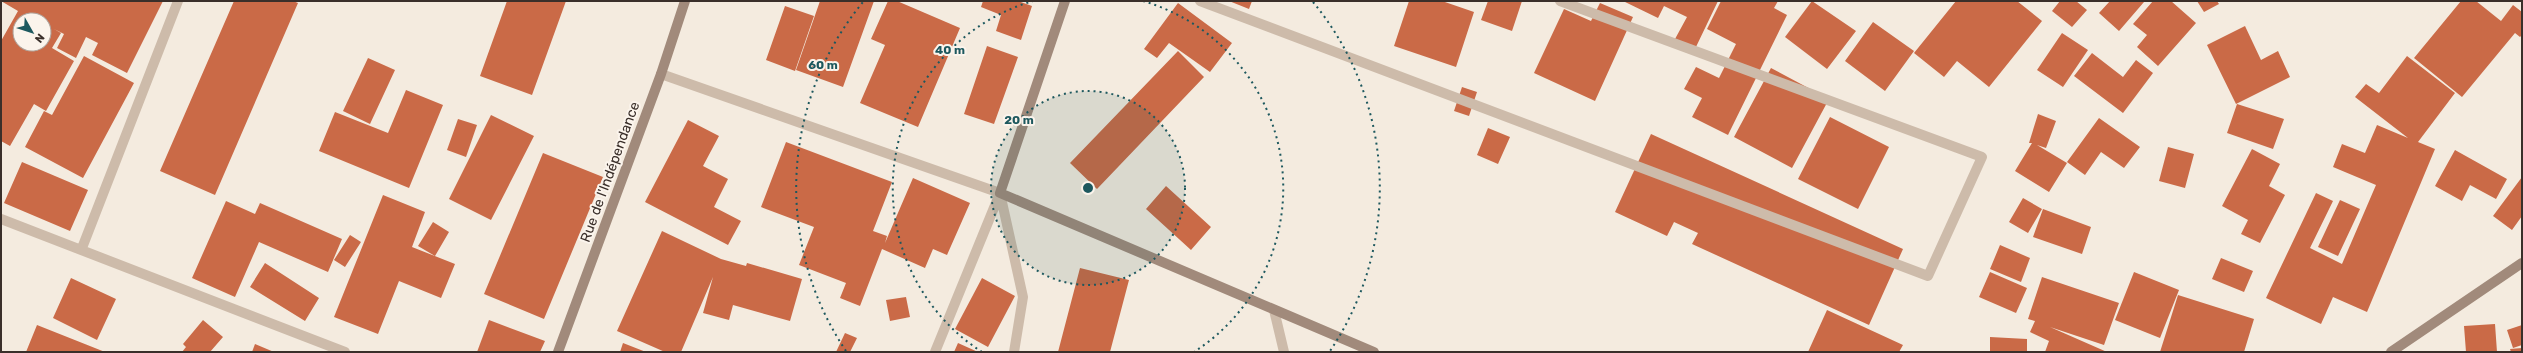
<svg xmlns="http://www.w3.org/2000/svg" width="2523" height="353" font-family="Rubik,sans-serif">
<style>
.building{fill:#ca6a47;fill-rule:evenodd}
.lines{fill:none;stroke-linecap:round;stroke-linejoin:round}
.street{stroke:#cdbbaa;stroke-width:10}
.secondary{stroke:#a18a7b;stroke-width:10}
.ring{fill:none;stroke:#1d585e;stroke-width:2;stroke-dasharray:2 4}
.labels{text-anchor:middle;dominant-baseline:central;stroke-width:4;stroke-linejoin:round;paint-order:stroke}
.street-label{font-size:14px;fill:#3a2f2a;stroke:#fbf4ec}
.centre{fill:#1d585e;stroke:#fbf4ec;stroke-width:2}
.ring-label{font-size:12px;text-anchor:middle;font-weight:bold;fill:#1d585e;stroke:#fbf4ec;stroke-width:4;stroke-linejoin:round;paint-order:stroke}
</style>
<rect width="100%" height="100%" fill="#f4ebdf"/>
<path class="building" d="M 1,1 L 163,1 L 127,73 L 92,55 L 98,43 L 86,37 L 76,58 L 57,48 L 64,34 L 54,29 L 61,33 L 52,48 L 74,61 L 46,111 L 34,104 L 10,146 L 1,141 L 1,41 L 18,11 ZM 20,20 L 44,20 L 44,44 L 20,44 Z
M 234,1 L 293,1 L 298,3 L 215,195 L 160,171 Z
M 507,1 L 566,1 L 532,95 L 480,76 Z
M 820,1 L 874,1 L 843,87 L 796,70 Z
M 888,1 L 897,1 L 960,28 L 918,127 L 860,103 L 885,45 L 871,39 Z
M 983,1 L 1018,1 L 1032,6 L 1021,40 L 996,31 L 1001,15 L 981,7 Z
M 1229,1 L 1252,1 L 1249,9 Z
M 1409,1 L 1442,1 L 1474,12 L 1456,67 L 1394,46 Z
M 1488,1 L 1522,1 L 1512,31 L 1481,20 Z
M 1623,1 L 1718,1 L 1695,49 L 1675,39 L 1687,17 L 1664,6 L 1658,18 Z
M 1721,1 L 1778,1 L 1774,8 L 1787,15 L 1728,135 L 1692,117 L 1702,98 L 1684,89 L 1696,67 L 1719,78 L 1736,44 L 1707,29 Z
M 1812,1 L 1856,31 L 1827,69 L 1785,37 Z
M 1956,1 L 2017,1 L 2042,21 L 1989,87 L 1957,61 L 1944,77 L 1914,53 Z
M 2060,1 L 2076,1 L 2087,10 L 2072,27 L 2052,11 Z
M 2110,1 L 2143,1 L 2144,2 L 2119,31 L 2099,13 Z
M 2153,1 L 2171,1 L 2196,23 L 2158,66 L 2137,47 L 2147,35 L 2133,24 Z
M 2197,1 L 2217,1 L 2219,4 L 2204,12 Z
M 2461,1 L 2476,1 L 2501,21 L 2513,5 L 2522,12 L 2522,35 L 2520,37 L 2515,33 L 2462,97 L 2414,58 Z
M 1178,3 L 1232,43 L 1210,72 L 1169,43 L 1157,58 L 1144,49 Z
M 1600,3 L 1633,17 L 1595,101 L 1534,73 L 1564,9 L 1591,21 Z
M 785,6 L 814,16 L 795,71 L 766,60 Z
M 1873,22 L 1914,51 L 1885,91 L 1845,61 Z
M 2245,26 L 2261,60 L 2278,51 L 2290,77 L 2236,104 L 2207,45 Z
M 2062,33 L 2088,50 L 2063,87 L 2037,70 Z
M 987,46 L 1018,57 L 994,124 L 964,114 Z
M 1178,51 L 1204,77 L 1097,189 L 1070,163 Z
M 2092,53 L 2123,77 L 2136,60 L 2153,73 L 2123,113 L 2074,76 Z
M 84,56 L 134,83 L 83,178 L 25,147 L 44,111 L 52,115 Z
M 2407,56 L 2455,93 L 2418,142 L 2435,149 L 2367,312 L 2333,297 L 2321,324 L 2266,298 L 2316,193 L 2333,201 L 2310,248 L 2342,264 L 2376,185 L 2333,167 L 2342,144 L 2365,153 L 2377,125 L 2408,138 L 2355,97 L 2366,84 L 2379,93 Z
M 368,58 L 395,70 L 370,124 L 343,111 Z
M 1771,68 L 1829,99 L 1792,168 L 1734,137 Z
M 1462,87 L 1477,92 L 1469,116 L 1454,111 Z
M 406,90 L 443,105 L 409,188 L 319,151 L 335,112 L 388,133 Z
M 2237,104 L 2284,119 L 2273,149 L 2227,133 Z
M 2038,114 L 2056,121 L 2046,148 L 2037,145 L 2067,163 L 2049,192 L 2015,171 L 2032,143 L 2029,143 Z
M 491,115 L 534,136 L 491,220 L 449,199 Z
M 1830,117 L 1889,147 L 1858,209 L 1798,179 Z
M 2099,118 L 2140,147 L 2124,168 L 2101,152 L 2085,175 L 2067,162 Z
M 458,119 L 477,125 L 466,157 L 447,150 Z
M 688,120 L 719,136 L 703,166 L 728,179 L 714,207 L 741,221 L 728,245 L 645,202 Z
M 1488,128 L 1510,137 L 1498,164 L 1477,155 Z
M 1651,134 L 1903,249 L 1869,325 L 1692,244 L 1698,233 L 1674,222 L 1667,236 L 1615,212 Z
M 786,142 L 892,182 L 873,231 L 887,236 L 885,243 L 913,178 L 970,203 L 947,255 L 933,249 L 925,268 L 882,249 L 860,306 L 840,298 L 846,283 L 799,265 L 814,227 L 761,207 Z
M 2168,147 L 2194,154 L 2185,188 L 2159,181 Z
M 2252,149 L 2280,164 L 2269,186 L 2285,195 L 2260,243 L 2241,234 L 2248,220 L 2222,206 Z
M 2455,150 L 2507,179 L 2496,199 L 2470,185 L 2462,201 L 2435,186 Z
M 543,153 L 603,177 L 544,319 L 484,294 Z
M 22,162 L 88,190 L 70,231 L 4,203 Z
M 2522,177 L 2522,216 L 2512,230 L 2493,216 Z
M 1166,186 L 1211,227 L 1191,250 L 1146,209 Z
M 383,195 L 425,212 L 412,247 L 455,264 L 441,298 L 399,281 L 378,334 L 334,317 Z
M 2023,198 L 2042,209 L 2028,233 L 2009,222 Z
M 2340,200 L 2360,209 L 2338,256 L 2318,247 Z
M 226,201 L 255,214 L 260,203 L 342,239 L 328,272 L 259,242 L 235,297 L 192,278 Z
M 2043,209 L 2091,227 L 2082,254 L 2033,237 Z
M 433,222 L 449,232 L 435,256 L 418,246 Z
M 662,231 L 721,259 L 746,266 L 747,263 L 802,279 L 790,321 L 733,305 L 729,320 L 703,313 L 713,277 L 681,352 L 665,352 L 617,331 Z
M 350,235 L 361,242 L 345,267 L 334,260 Z
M 2000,245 L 2030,258 L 2021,282 L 1990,269 Z
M 2221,258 L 2253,271 L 2244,292 L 2212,279 Z
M 265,263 L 319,298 L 305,321 L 250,287 Z
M 1080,268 L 1129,280 L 1110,352 L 1058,352 Z
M 1990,272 L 2027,288 L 2016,313 L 1979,297 Z
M 2134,272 L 2179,290 L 2160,338 L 2115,320 Z
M 2042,277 L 2119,303 L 2104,345 L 2050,327 L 2107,352 L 2045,352 L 2049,341 L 2030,332 L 2035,321 L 2028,319 Z
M 71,278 L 116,299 L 97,340 L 53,318 Z
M 982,278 L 1015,296 L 988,347 L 955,329 Z
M 2178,295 L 2254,319 L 2244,352 L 2160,352 Z
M 906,297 L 910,317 L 890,321 L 886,300 Z
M 1827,310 L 1903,345 L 1899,352 L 1808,352 Z
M 203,320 L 223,337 L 210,352 L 182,352 L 186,347 L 183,344 Z
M 489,320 L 545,341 L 540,352 L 477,352 Z
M 2495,324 L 2497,352 L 2466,352 L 2464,326 Z
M 37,325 L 105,352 L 26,352 Z
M 2522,325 L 2522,345 L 2513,348 L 2507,330 Z
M 845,333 L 857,338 L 850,352 L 836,352 Z
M 1990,337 L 2027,339 L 2027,352 L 1990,352 Z
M 623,343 L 646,352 L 620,352 Z
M 958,343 L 978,352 L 954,352 Z
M 255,344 L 274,352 L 252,352 Z
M 2522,348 L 2522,352 L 2511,352 L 2510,349 Z"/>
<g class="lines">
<path class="street" d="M 1200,1 L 1928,276 L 1982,157 L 1560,1
M 661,74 L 1000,193
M 1000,193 L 1023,297 L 1014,352
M 1,219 L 345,352
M 82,248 L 178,1
M 1274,310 L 1284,352
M 935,352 L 1000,193"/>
<path class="secondary" d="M 1065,1 L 1000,193 L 1374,352
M 558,352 L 661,74 L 685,1
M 2391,352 L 2522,263"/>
</g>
<circle cx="1088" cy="188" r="97" fill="#1d585e" fill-opacity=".12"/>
<g class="ring">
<circle cx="1088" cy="188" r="97"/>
<path d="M982 352A195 195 0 0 1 1033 1M1143 1A195 195 0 0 1 1194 352"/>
<path d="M846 351A292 292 0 0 1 863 2M1313 2A292 292 0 0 1 1330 351"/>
</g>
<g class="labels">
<g class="street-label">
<text transform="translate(610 172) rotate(-70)">Rue de l'Indépendance</text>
</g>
</g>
<circle cx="1088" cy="188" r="6" class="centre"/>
<g class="ring-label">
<text x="950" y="54">40 m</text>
<text x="823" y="69">60 m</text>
<text x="1019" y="124">20 m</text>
</g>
<rect width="2523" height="353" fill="none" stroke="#3a2f2a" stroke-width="4"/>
<g transform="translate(32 32) rotate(129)"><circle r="19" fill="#fbf4ec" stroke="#aea59e"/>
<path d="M0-3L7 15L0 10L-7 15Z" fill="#1d585e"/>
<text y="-6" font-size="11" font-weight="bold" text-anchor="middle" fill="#3a2f2a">N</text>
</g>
</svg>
